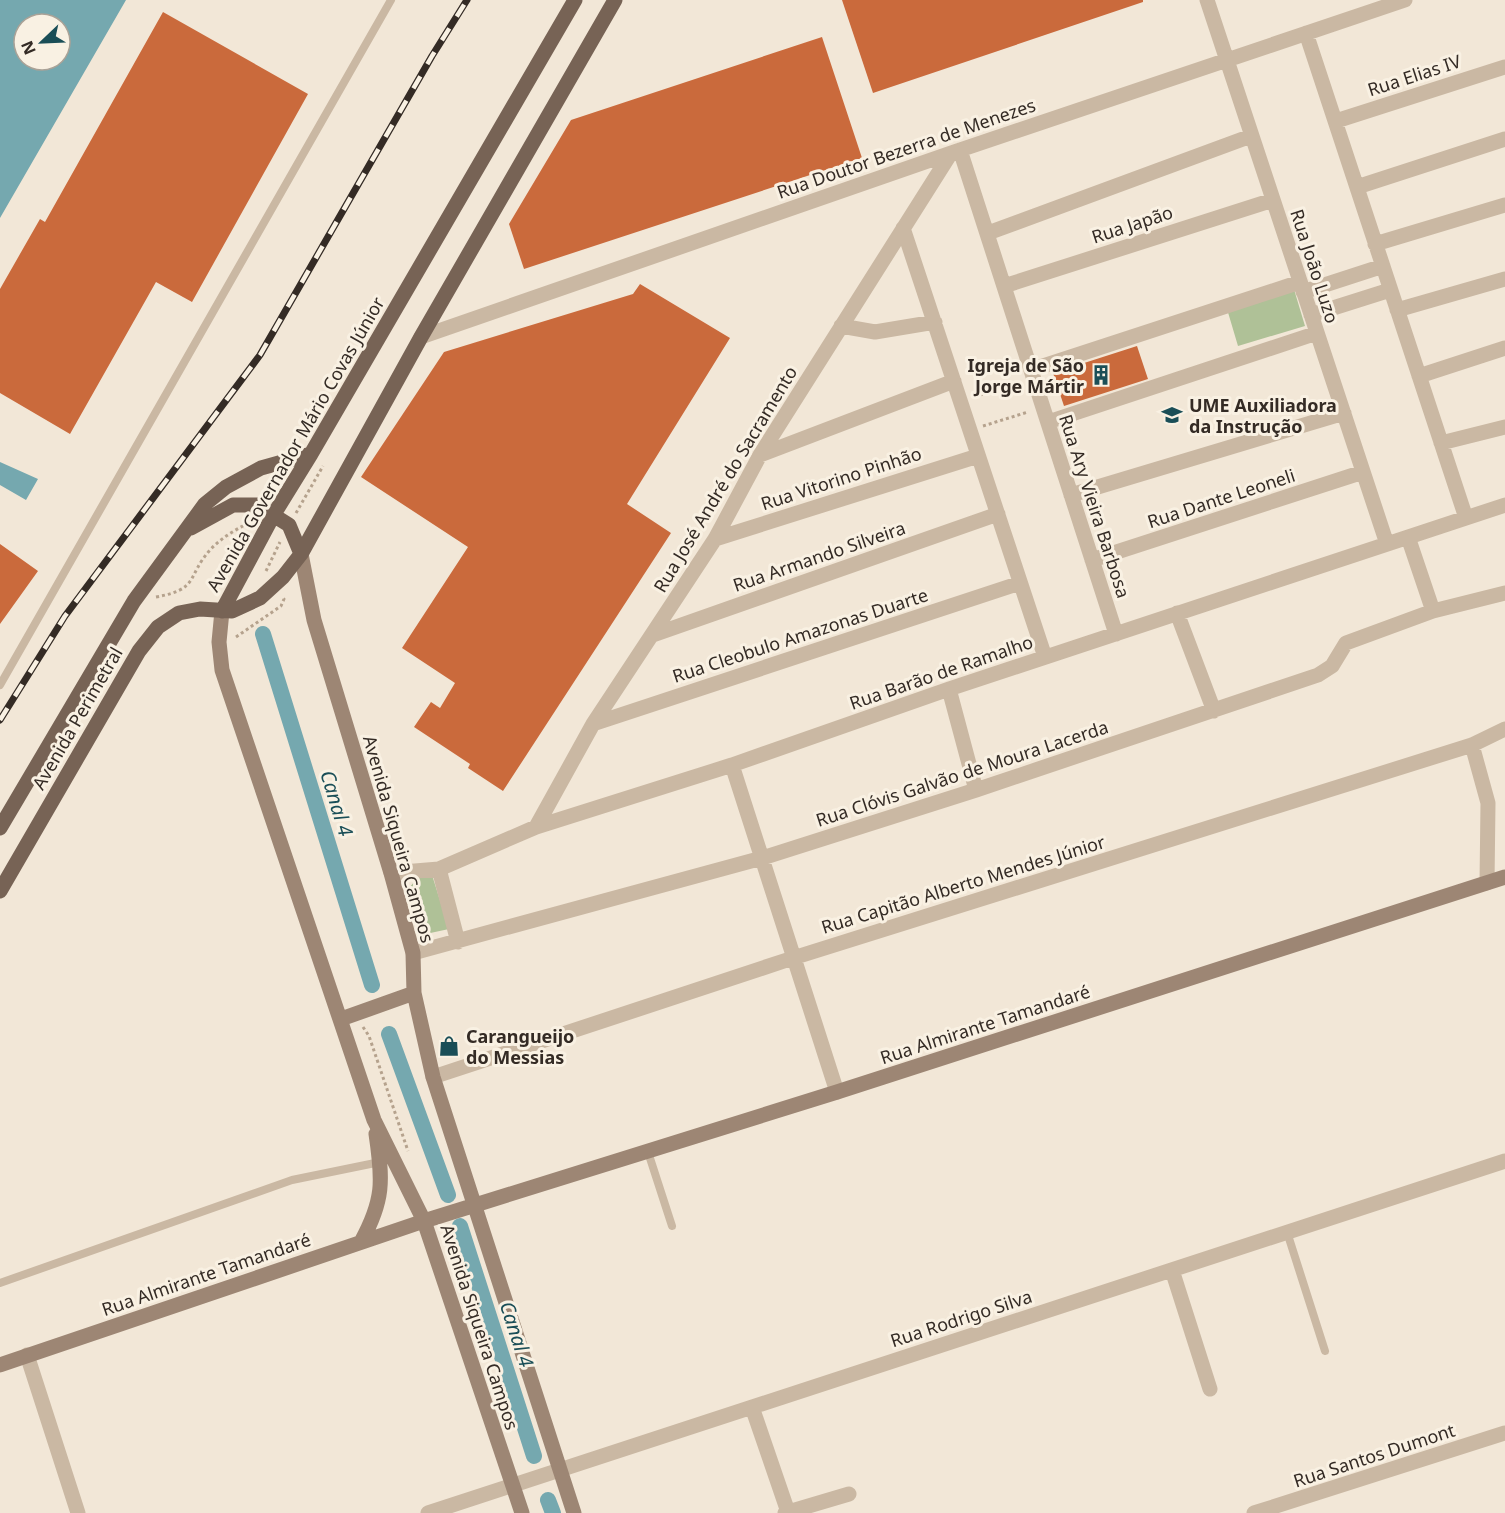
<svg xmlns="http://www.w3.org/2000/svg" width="1505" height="1513" font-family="'Noto Sans',sans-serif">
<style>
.green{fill:#afc197}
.water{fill:#75a8af;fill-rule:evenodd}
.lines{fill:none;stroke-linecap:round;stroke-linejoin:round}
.canal{stroke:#75a8af;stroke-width:16}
.building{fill:#ca6a3c}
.path{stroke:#b5a28d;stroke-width:3;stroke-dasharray:3 3;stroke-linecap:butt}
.lane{stroke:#cab8a3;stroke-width:8}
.street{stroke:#cab8a3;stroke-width:15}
.secondary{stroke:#9d8674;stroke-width:15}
.primary{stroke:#776355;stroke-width:15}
.rail-casing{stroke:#342b25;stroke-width:7}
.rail{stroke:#f9f1e3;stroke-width:4.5;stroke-dasharray:14;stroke-linecap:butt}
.labels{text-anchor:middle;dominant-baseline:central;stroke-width:6;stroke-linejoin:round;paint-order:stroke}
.street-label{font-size:18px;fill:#342b25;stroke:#f9f1e3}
.poi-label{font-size:18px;font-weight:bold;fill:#342b25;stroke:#f9f1e3;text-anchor:start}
.water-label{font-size:20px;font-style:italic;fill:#1a4e57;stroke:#f9f1e3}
</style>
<rect width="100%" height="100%" fill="#f2e7d7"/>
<path class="green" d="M 1293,286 L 1305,326 L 1238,346 L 1227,309 Z
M 420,875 L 432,875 L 449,929 L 421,935 L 409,888 Z"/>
<path class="water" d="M 0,0 L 126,0 L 0,218 ZM 24,24 L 60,24 L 60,60 L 24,60 Z
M 0,462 L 38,479 L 26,500 L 0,485 Z"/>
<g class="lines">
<path class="canal" d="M 263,634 L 372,985
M 389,1034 L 448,1195
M 460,1226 L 534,1456
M 548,1500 L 553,1513"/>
</g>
<path class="building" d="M 842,0 L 1143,0 L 1143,2 L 873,93 Z
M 163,12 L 308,94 L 192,302 L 156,282 L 70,434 L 0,393 L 0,289 L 40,219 L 45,222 Z
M 822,37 L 862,158 L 524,269 L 509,224 L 571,120 Z
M 640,284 L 730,338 L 627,504 L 671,533 L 503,791 L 468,768 L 470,764 L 414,727 L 431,702 L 440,708 L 455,683 L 402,648 L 468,547 L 361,477 L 444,352 L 633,294 Z
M 1137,346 L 1148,379 L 1064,406 L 1053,373 Z
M 0,544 L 38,571 L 0,624 Z"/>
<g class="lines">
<path class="path" d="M 974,397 L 1019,382
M 983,426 L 1028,412
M 296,513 L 323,466
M 266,571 L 280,542
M 156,597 C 200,589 186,577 210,550 C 222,537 238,528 253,521
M 236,637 L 281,606 L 284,599 L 282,597
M 363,1027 L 369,1036 L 408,1151"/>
<path class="lane" d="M 0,685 L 391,0
M 648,1152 L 672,1226
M 1287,1232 L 1325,1351
M 0,1283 L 292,1180 L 380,1162"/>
<path class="street" d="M 1207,0 L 1387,544
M 1306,33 L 1466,518
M 1336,121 L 1505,67
M 960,150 L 1116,634
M 1357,187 L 1505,139
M 903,228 L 1045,657
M 988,233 L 1251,136
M 1375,244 L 1505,205
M 1004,286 L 1273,200
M 1303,292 L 1383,266
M 1397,310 L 1505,279
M 1311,315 L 1390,290
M 841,326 L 875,332 L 935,322
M 421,337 L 951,153 L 1405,0
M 1031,370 L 1300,282
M 1419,376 L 1505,348
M 1048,422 L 1317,333
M 1441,443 L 1505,427
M 760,455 L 954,381
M 1071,495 L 1344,413
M 1408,537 L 1433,611
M 715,539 L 978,456
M 1092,560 L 1363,472
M 1177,613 L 1214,711
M 653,635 L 998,514
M 949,689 L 976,790
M 593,724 L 1020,583
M 1472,745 L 1488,803 L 1487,883
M 732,765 L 837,1092
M 536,827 L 593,724 L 715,539 L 760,455 L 951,153
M 439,869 L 458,942
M 391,873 L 439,869 L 536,827 L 732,765 L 949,689 L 1505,505
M 413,953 L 762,858 L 976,790 L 1318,675 L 1332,666 L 1346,643 L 1433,611 L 1505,593
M 433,1077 L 793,958 L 1472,745 L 1505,729
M 1172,1270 L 1210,1389
M 27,1355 L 78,1513
M 752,1407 L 788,1512
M 428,1513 L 1505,1161
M 785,1513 L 849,1494
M 1254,1513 L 1505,1433"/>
<path class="secondary" d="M 301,554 L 314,620 L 391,873 L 413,953 L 414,993 L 433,1077 L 574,1513
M 222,611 L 219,642 L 222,670 L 374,1120 L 424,1221 L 522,1513
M 341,1019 L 414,993
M 361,1242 C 384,1200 383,1181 376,1134
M 0,1365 L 424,1221 L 837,1092 L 1505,877"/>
<path class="primary" d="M 191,528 L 233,505 L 257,505 L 289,525 L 301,554
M 222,611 L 274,514 L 311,454 L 575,0
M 0,828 L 134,601 L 205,504 L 226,487 L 261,468 L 311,454
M 0,891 L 139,651 L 158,627 L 179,613 L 200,609 L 232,611 L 260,598 L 283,577 L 301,554 L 421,337 L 615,0"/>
<g class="rail-casing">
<path id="rail" d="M 0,720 L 65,616 L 260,355 L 432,56 L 467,0"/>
</g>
<use href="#rail" class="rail"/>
</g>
<defs>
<g id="building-bare" transform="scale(1.62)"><path d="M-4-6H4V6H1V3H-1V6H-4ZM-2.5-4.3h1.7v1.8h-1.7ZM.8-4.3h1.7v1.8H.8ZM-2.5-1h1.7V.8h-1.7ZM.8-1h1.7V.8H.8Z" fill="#1a4e57" stroke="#f9f1e3" stroke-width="2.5" paint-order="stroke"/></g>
<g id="school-bare" transform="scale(1.62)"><path d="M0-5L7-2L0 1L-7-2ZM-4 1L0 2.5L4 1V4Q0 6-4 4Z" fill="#1a4e57" stroke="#f9f1e3" stroke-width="2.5" paint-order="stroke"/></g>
<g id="shop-bare" transform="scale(1.62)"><path d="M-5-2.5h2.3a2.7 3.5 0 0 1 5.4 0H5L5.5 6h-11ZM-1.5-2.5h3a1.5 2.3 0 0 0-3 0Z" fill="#1a4e57" stroke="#f9f1e3" stroke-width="2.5" paint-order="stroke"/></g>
</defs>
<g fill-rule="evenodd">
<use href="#building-bare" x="1101" y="375"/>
<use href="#school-bare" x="1172" y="415"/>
<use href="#shop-bare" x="449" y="1046"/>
</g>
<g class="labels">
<g class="street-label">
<text transform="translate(1414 75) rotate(-18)">Rua Elias IV</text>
<text transform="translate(906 148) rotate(-19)">Rua Doutor Bezerra de Menezes</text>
<text transform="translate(1132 224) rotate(-18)">Rua Japão</text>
<text transform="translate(1315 266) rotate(72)">Rua João Luzo</text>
<text transform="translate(295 444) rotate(-60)">Avenida Governador Mário Covas Júnior</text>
<text transform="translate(841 478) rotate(-18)">Rua Vitorino Pinhão</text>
<text transform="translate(725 479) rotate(-59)">Rua José André do Sacramento</text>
<text transform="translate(1221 498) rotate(-18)">Rua Dante Leoneli</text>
<text transform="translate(1095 506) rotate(72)">Rua Ary Vieira Barbosa</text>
<text transform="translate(819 556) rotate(-19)">Rua Armando Silveira</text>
<text transform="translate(800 635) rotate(-18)">Rua Cleobulo Amazonas Duarte</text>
<text transform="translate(941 672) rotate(-19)">Rua Barão de Ramalho</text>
<text transform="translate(77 718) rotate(-60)">Avenida Perimetral</text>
<text transform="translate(962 773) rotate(-18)">Rua Clóvis Galvão de Moura Lacerda</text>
<text transform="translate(399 839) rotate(74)">Avenida Siqueira Campos</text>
<text transform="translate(963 884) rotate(-17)">Rua Capitão Alberto Mendes Júnior</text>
<text transform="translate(985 1024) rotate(-18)">Rua Almirante Tamandaré</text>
<text transform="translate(206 1274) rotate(-19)">Rua Almirante Tamandaré</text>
<text transform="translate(961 1318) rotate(-18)">Rua Rodrigo Silva</text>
<text transform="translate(480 1327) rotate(72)">Avenida Siqueira Campos</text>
<text transform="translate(1374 1455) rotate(-18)">Rua Santos Dumont</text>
</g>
<g class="poi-label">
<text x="1084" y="365" text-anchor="end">Igreja de São<tspan x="1084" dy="21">Jorge Mártir</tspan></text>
<text x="1189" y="405">UME Auxiliadora<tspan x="1189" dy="21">da Instrução</tspan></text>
<text x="466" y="1036">Carangueijo<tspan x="466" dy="21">do Messias</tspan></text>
</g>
<g class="water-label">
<text transform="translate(337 803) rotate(73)">Canal 4</text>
<text transform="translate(517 1334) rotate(72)">Canal 4</text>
</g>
</g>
<g transform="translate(42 42) rotate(247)"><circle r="28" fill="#f9f1e3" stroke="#aaa297" stroke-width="1.5"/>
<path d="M0-4.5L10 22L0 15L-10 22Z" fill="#1a4e57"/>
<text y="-9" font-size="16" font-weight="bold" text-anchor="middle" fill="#342b25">N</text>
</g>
</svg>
